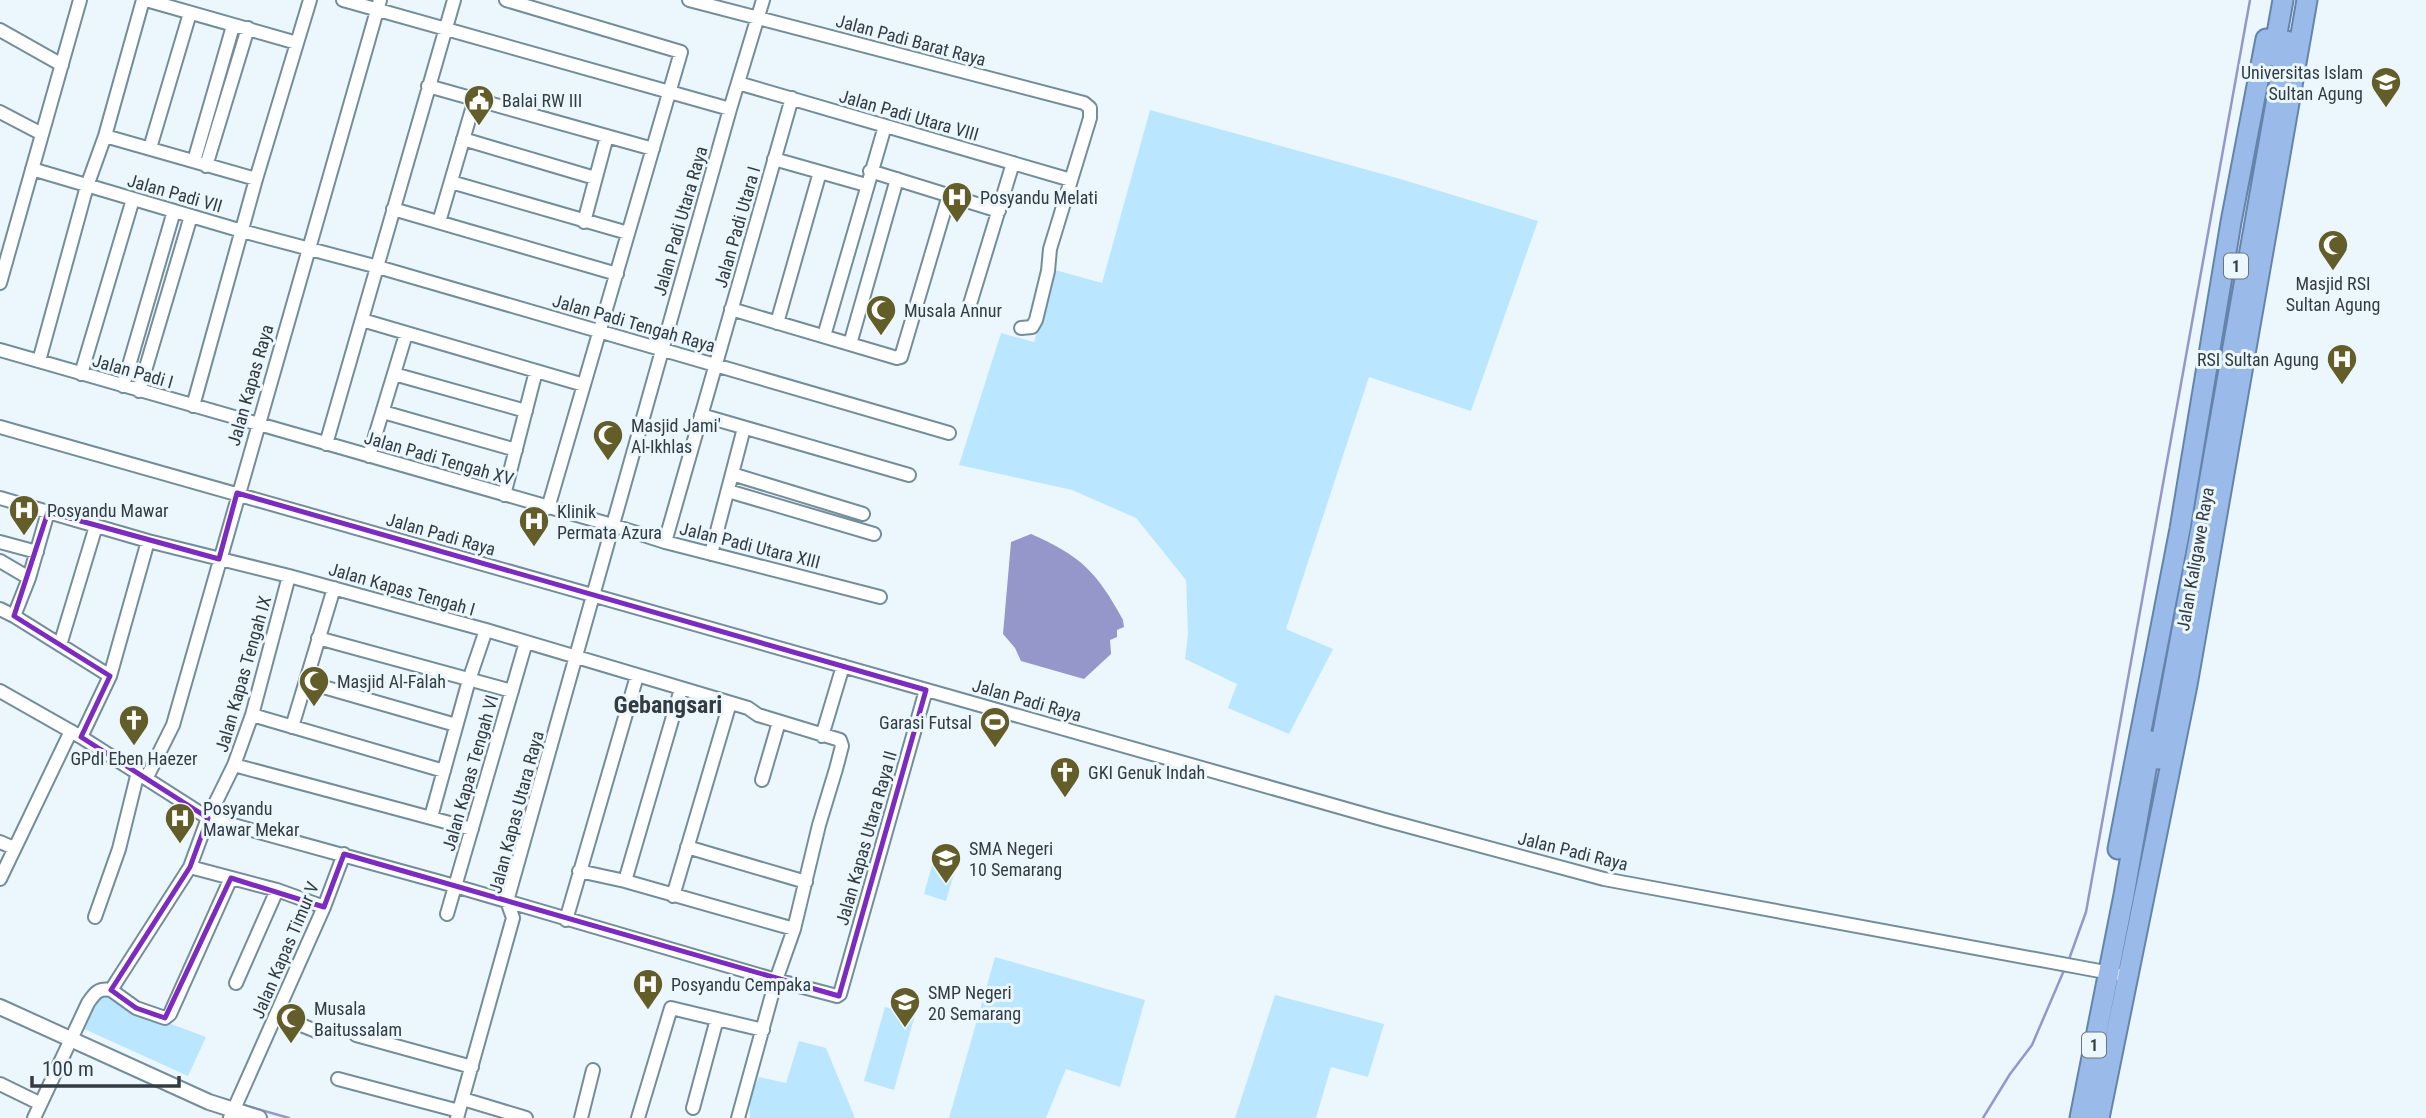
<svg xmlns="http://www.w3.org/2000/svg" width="2426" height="1118" font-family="'Roboto Condensed',sans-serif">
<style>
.green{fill:#bae7ff}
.water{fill:#9597ca}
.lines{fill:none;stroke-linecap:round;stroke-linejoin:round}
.stream{stroke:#9597ca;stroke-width:2.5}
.minor-casing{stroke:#748d9a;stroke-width:16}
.tertiary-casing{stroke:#748d9a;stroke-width:18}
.trunk-casing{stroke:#6584ac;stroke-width:23}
.minor{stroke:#fff;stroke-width:12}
.tertiary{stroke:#fff;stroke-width:14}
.trunk{stroke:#9abbea;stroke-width:19}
.marked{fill:none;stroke:#7b2cbf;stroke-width:5;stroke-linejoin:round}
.labels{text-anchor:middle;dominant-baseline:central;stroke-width:6;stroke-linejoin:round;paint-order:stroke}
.shield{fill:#ecf7fd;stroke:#6a747a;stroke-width:2}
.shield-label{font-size:16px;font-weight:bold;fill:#323c42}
.street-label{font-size:18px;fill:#323c42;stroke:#ecf7fd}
.poi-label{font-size:18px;fill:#323c42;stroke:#ecf7fd;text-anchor:start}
.district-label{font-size:24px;font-weight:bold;fill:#323c42;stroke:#ecf7fd}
</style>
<rect width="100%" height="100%" fill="#ecf7fd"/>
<path class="green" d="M 1150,110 L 1397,178 L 1538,221 L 1471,411 L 1369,377 L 1286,629 L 1333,649 L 1289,734 L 1228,708 L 1237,684 L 1185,659 L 1188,634 L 1186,580 L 1136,518 L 1072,490 L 959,465 L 1001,333 L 1034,342 L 1055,270 L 1102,283 Z
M 935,854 L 958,860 L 946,901 L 924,894 Z
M 995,957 L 1145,1000 L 1120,1087 L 1066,1069 L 1046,1118 L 949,1118 Z
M 109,993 L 133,1010 L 206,1037 L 188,1076 L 82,1028 L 96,999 Z
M 1275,995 L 1384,1024 L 1368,1077 L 1331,1067 L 1316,1118 L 1235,1118 Z
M 885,1007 L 915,1015 L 894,1090 L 864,1081 Z
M 799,1041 L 826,1048 L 855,1118 L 750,1118 L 750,1097 L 759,1077 L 786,1083 Z"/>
<path class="water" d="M 1031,534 C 1081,556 1097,572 1123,620 L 1124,627 L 1117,630 L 1117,637 L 1110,640 L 1111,654 L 1084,679 L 1021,661 L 1015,648 L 1003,634 L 1011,542 Z"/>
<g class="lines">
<path class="stream" d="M 2068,962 L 2086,912 L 2250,0
M 0,999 L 70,1031
M 79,1035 L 96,1043
M 220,1098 L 234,1102
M 240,1104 L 289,1118
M 1983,1118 L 2010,1074 L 2032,1045 L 2065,968"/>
<g class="minor-casing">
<path id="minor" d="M 146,0 L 297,43
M 343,0 L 730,109
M 506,0 L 681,52 L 548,508
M 689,0 L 1084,103 L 1090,108 L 1090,118 L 1050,249 L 1048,271 L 1036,320 L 1032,327 L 1021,328
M 0,30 L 62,65
M 738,83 L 1071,180
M 428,86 L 653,149
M 0,112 L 42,134
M 105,136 L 256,179
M 463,139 L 595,178
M 150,148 L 190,13
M 774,159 L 866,185
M 194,161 L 233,26
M 206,166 L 248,28
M 32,169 L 242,231 L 378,267 L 949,433
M 870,171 L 999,211
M 451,182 L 628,233
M 393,209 L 617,274
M 439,222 L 475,99
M 584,222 L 607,136
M 0,283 L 80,0
M 970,304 L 1013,163
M 731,309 L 897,358 L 901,357 L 949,195
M 362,320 L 584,385
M 777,323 L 820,172
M 824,336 L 885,126
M 850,344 L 897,179
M 0,350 L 612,525 L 665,542 L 880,597
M 39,361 L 87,186 L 105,136 L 143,0
M 81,374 L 133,199
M 394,374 L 526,411
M 123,386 L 174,211
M 139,391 L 191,216
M 193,406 L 256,179 L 310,0
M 383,412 L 516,450
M 701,415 L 909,475
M 0,427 L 1385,820 L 1604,879 L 2116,974
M 326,444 L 454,0
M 369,456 L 406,334
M 732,474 L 863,514
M 728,491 L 874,534
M 504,495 L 536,371
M 0,498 L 148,541 L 289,576 L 486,630 L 748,708 L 758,715 L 840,740 L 842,746 L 836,769 L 819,825 L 794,929 L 776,980 L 738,1118
M 0,542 L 37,552
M 665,542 L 792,98
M 711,554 L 744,428
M 0,561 L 29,578
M 0,609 L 14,616 L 110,676
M 14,616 L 29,578 L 48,512
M 318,638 L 512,691
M 60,645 L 96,526
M 306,682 L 456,725
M 0,691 L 81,737 L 208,818 L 455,886 L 776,980 L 837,996 L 840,994 L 926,690
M 252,715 L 444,771
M 292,727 L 334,588
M 822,736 L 843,666
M 81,737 L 110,676 L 148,541
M 234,765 L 472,829
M 147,777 L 173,725 L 380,0
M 762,780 L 779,722
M 431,817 L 469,680 L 486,630
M 0,842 L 14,848
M 687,847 L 806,882
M 190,867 L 277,890 L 324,907
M 579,871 L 625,881 L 794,929
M 0,879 L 71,731
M 625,881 L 681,689
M 673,896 L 730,703
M 447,914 L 526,642
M 95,917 L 119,849 L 138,772
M 566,920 L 637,676
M 236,983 L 277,890
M 111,990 L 136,1008 L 165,1018 L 170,1014 L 231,878
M 276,1015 L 316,1031
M 356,1035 L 472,1067
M 338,1079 L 459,1111
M 0,1084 L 39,1103
M 463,1099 L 526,1118
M 693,1108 L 717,1019
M 34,1118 L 88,1003 C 95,993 98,988 111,990 L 190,867 L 208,818 L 234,765 L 252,715 L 289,576
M 230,1118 L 324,907 L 344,854
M 457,1118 L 513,918 L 507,901 L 730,109 L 763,0
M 581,1118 L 593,1070
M 638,1118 L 671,1008 L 763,1030"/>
</g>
<g class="tertiary-casing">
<path id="tertiary" d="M 0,1007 L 209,1102 L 259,1118"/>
</g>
<g class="trunk-casing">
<path id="trunk" d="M 2273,56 L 2283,0
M 2158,759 L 2202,523 L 2287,41
M 2118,849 L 2180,529 L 2231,222 L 2266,39
M 2080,1118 L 2124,895 L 2151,741
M 2099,1118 L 2187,685 L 2307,0"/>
</g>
<use href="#minor" class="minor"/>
<use href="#tertiary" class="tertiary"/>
<use href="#trunk" class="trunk"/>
</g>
<path class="marked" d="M 237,493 L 926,690 L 839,996 L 344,854 L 324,907 L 231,878 L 165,1018 L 136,1008 L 111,990 L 190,867 L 208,818 L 81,737 L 110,676 L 14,616 L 48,512 L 219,559 Z"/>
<defs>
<g id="university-pin" transform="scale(1.575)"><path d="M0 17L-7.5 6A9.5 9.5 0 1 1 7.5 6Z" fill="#635d29" stroke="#ecf7fd"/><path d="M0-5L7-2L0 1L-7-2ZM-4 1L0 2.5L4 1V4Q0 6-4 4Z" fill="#fff"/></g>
<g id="civic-pin" transform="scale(1.575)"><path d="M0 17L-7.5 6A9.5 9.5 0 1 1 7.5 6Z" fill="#635d29" stroke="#ecf7fd"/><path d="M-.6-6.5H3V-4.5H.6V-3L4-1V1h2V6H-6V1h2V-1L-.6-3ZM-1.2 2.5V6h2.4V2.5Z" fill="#fff"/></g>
<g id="hospital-pin" transform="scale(1.575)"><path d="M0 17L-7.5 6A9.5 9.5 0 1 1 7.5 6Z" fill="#635d29" stroke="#ecf7fd"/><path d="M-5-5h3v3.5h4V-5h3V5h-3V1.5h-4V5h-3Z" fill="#fff"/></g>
<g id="mosque-pin" transform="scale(1.575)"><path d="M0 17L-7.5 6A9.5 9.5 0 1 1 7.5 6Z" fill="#635d29" stroke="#ecf7fd"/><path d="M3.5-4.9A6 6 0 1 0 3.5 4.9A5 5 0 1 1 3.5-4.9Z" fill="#fff"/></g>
<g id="church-pin" transform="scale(1.575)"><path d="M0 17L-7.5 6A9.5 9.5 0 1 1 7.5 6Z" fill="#635d29" stroke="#ecf7fd"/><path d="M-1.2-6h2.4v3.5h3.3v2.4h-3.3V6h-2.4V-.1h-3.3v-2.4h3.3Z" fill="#fff"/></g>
<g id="stadium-pin" transform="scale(1.575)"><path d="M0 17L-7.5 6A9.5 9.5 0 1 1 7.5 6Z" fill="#635d29" stroke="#ecf7fd"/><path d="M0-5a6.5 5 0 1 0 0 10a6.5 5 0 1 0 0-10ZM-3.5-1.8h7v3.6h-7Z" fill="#fff"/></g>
<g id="school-pin" transform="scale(1.575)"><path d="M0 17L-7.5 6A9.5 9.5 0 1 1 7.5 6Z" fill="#635d29" stroke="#ecf7fd"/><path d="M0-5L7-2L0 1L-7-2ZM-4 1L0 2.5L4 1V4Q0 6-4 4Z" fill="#fff"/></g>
</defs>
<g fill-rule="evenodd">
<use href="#university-pin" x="2386" y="82"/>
<use href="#civic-pin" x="479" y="100"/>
<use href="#hospital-pin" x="957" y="197"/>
<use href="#mosque-pin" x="2333" y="245"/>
<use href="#mosque-pin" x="881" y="310"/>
<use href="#hospital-pin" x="2342" y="359"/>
<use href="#mosque-pin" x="608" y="435"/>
<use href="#hospital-pin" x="24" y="510"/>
<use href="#hospital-pin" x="534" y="521"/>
<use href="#mosque-pin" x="314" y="681"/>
<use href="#church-pin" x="134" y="720"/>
<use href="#stadium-pin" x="995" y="722"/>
<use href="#church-pin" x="1065" y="772"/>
<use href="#hospital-pin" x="180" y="818"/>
<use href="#school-pin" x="946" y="858"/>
<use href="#hospital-pin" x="648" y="984"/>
<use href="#school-pin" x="905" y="1002"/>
<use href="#mosque-pin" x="291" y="1018"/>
</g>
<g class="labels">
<g class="shield">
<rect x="2224" y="253.5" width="24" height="25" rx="5"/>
<rect x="2082" y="1032.5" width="24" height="25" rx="5"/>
</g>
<g class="shield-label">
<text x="2236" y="266">1</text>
<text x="2094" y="1045">1</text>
</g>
<g class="street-label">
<text transform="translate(911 40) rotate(15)">Jalan Padi Barat Raya</text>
<text transform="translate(909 115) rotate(16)">Jalan Padi Utara VIII</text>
<text transform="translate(175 193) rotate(16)">Jalan Padi VII</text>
<text transform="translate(680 221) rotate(-74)">Jalan Padi Utara Raya</text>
<text transform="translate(737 227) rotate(-74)">Jalan Padi Utara I</text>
<text transform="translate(634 323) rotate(16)">Jalan Padi Tengah Raya</text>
<text transform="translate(133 371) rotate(16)">Jalan Padi I</text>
<text transform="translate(250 385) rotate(-74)">Jalan Kapas Raya</text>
<text transform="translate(439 458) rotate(16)">Jalan Padi Tengah XV</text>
<text transform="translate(441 534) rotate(16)">Jalan Padi Raya</text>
<text transform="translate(750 545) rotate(14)">Jalan Padi Utara XIII</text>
<text transform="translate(2195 559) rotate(-80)">Jalan Kaligawe Raya</text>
<text transform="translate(402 589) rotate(16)">Jalan Kapas Tengah I</text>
<text transform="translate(243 674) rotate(-74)">Jalan Kapas Tengah IX</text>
<text transform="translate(1027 700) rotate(16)">Jalan Padi Raya</text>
<text transform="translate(470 773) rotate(-74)">Jalan Kapas Tengah VI</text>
<text transform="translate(516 812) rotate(-75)">Jalan Kapas Utara Raya</text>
<text transform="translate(866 838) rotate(-74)">Jalan Kapas Utara Raya II</text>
<text transform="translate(1573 851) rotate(14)">Jalan Padi Raya</text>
<text transform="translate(285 950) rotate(-67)">Jalan Kapas Timur V</text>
</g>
<g class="poi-label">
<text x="2363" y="72" text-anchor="end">Universitas Islam<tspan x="2363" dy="21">Sultan Agung</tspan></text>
<text x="502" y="100">Balai RW III</text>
<text x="980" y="197">Posyandu Melati</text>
<text x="2333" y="283" text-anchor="middle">Masjid RSI<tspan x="2333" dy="21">Sultan Agung</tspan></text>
<text x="904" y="310">Musala Annur</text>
<text x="2319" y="359" text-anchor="end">RSI Sultan Agung</text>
<text x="631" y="425">Masjid Jami'<tspan x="631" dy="21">Al-Ikhlas</tspan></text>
<text x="47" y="510">Posyandu Mawar</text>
<text x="557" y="511">Klinik<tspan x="557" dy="21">Permata Azura</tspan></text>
<text x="337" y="681">Masjid Al-Falah</text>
<text x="972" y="722" text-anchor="end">Garasi Futsal</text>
<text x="134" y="758" text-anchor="middle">GPdI Eben Haezer</text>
<text x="1088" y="772">GKI Genuk Indah</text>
<text x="203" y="808">Posyandu<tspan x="203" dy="21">Mawar Mekar</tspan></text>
<text x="969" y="848">SMA Negeri<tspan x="969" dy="21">10 Semarang</tspan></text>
<text x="671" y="984">Posyandu Cempaka</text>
<text x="928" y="992">SMP Negeri<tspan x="928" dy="21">20 Semarang</tspan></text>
<text x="314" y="1008">Musala<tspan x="314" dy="21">Baitussalam</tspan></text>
</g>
<g class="district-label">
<text x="668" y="705">Gebangsari</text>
</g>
</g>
<path d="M32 1076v10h147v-10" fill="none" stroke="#323c42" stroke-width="3.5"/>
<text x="42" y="1076" font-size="21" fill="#323c42" stroke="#ecf7fd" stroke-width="5" paint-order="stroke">100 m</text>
</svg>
